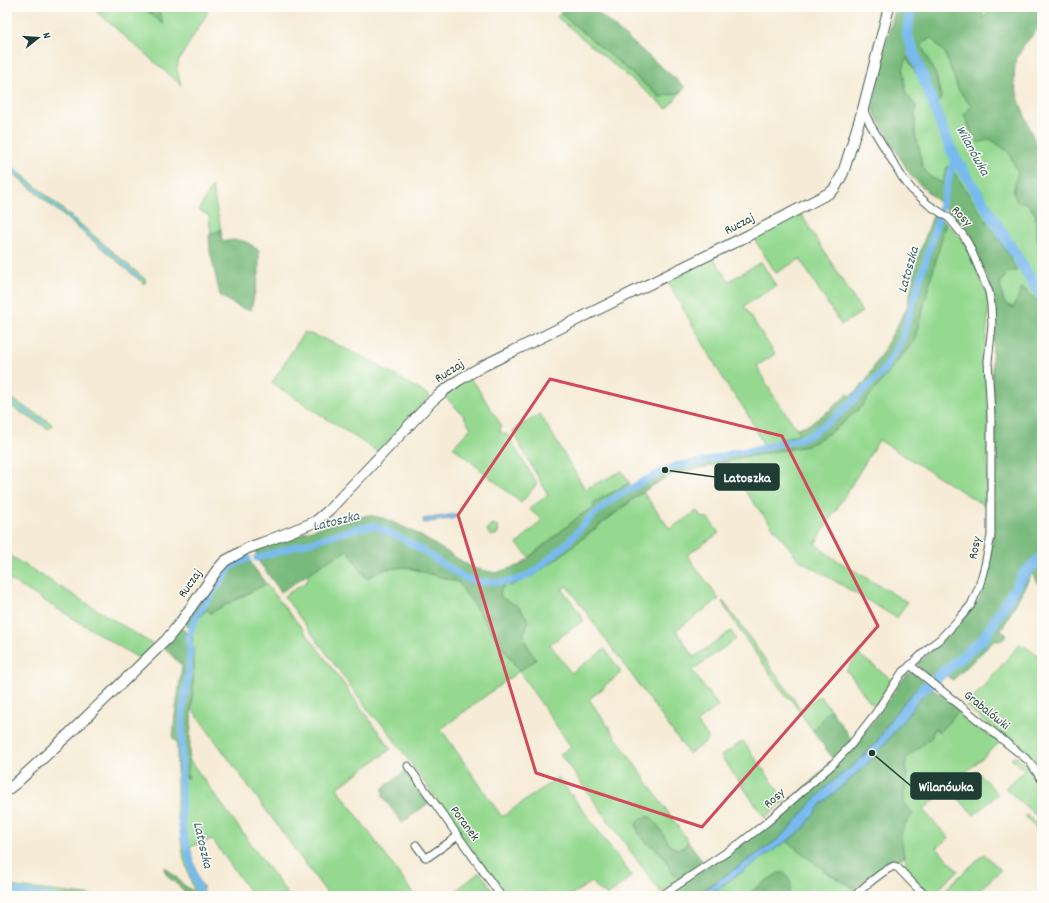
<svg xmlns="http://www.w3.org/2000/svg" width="1049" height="903" font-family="Dekko,sans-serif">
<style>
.green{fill:#95d991;stroke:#5a8b62}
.forest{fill:#78b97b;stroke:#4c7b58}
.water{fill:#78baee;stroke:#4c7c91}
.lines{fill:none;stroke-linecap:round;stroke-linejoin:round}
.stream{stroke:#78baee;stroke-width:2}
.canal{stroke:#78baee;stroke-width:7}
.river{stroke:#78baee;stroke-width:11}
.street-casing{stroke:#3f574c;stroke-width:9}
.secondary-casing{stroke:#3f574c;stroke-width:12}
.street{stroke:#fff;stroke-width:7}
.secondary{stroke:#fff;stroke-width:10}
.marked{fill:none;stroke:#d1495b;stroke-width:3;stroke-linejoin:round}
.labels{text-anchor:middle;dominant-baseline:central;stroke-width:3;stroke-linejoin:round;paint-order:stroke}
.street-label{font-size:13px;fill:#1f3d34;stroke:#fdfcf7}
.water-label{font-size:14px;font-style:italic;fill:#3a626c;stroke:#fdfcf7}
.leader{fill:none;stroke:#1f3d34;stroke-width:1.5}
.callout-dot{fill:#1f3d34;stroke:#fdfcf7;stroke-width:1.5}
.callout{fill:#1f3d34;stroke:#1f3d34;stroke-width:1.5}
.callout-label{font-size:14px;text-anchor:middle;font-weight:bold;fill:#fff}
</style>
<rect width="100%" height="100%" fill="#fdfcf7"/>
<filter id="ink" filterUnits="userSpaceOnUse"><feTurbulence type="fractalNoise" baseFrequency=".025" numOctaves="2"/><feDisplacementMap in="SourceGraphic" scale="8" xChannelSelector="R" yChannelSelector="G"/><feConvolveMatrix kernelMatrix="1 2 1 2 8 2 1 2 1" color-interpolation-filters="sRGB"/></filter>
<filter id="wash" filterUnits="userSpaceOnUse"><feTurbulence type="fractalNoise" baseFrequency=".012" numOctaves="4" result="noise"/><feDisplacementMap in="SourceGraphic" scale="16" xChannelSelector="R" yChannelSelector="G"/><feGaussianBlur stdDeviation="0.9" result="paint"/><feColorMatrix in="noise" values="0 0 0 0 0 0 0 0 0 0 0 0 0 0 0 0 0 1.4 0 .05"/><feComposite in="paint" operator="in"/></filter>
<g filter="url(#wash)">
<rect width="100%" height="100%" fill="#f6ebd6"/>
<path class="green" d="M 91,7 L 143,7 L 163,24 L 158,7 L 202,7 L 208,12 L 179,60 L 177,69 L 181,85 Z
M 980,7 L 993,7 L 983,19 Z
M 560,13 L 660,97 L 665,96 L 681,92 L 667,109 L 557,17 Z
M 931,38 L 945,53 L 958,89 L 971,106 L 990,139 L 1009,152 L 1018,173 L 1013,192 L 1017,201 L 1026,202 L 1036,215 L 1036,232 L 1038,242 L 1042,245 L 1042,307 L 1038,301 L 1023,288 L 1013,308 L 1004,303 L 1000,284 L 1008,271 L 1017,270 L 947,168 L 942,183 L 929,176 L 922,166 L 919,147 L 915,136 L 915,120 L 916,106 L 906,94 L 903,70 L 906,56 L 923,86 L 938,103 L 941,97 L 936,76 L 921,44 Z
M 7,162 L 146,280 L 144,284 L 7,168 Z
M 212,186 L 221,230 L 211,234 L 209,216 L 199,210 Z
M 801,214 L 862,312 L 841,325 L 800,259 L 776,273 L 753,237 Z
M 946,223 L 958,234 L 968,249 L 986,293 L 989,304 L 988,318 L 984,361 L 988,414 L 987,507 L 879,440 L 815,544 L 833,558 L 907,602 L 897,618 L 798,559 L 757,507 L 724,463 L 737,458 L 808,446 L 914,341 Z
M 712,256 L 729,281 L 761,262 L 776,286 L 744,306 L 775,354 L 757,366 L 771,392 L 800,433 L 795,435 L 764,446 C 758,434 741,399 731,392 L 669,284 L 669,278 Z
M 304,332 L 327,340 L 378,364 L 382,368 L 430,396 L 378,452 L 272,383 Z
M 470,379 L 477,387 L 501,425 L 500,431 L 504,434 L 507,434 L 537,484 L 521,503 L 453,447 L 471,428 L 463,415 L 442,394 L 463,380 Z
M 7,396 L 51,423 L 51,427 L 49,429 L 7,404 Z
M 540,414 L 585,489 L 622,471 L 629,483 L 593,503 L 595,507 L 582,514 L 529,557 L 517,544 L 542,520 L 529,509 L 548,495 L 512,431 Z
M 643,492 L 670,529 L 695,512 L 698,512 L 701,517 L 708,518 L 719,533 L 687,555 L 719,599 L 676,630 L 694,657 L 731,631 L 736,639 L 692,670 L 718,706 L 697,722 L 709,739 L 689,754 L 567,586 L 562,589 L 582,616 L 581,617 L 584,620 L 550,644 L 571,673 L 605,649 L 620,670 L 620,674 L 604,686 L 605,687 L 589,699 L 688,841 L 685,847 L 678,849 L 670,846 L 659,827 L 638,832 L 645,842 L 652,846 L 663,856 L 671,870 L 679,880 L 661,893 L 560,754 L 571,747 L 519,671 L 441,729 L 502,817 L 558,777 L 632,876 L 607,896 L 604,892 L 602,893 L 592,882 L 569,896 L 505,896 L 385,727 L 372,715 L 284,596 L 309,580 L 306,574 L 326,562 L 348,550 L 366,578 L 386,569 L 406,567 L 458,582 L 519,671 L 527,645 L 524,637 L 524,633 L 526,629 L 527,618 L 518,606 L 501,598 C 499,590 501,588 508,583 L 510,586 L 534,575 L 551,563 Z
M487.5 530a5.5 5.5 0 1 1 11 0a5.5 5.5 0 1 1-11 0Z
M 7,554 L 154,645 L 140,659 L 7,578 Z
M 266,584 L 313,642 L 391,749 L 337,788 L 415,896 L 329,896 L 192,709 L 194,667 L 192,636 L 197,620 L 207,609 L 210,613 Z
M 723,601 L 801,709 L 820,696 L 830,709 L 813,731 L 789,697 L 787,698 L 742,634 L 722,602 Z
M 1020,644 L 1042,657 L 1042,751 L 1033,762 L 966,706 Z
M 858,654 L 891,679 L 878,702 L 873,704 L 869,701 L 850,674 L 846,671 Z
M 960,710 L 999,743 L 923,810 L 949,838 L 937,848 L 958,871 L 932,895 C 926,891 917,887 913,880 C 908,872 899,840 901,832 C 904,825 908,820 913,814 L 904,804 L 904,794 L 907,776 L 906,758 L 932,737 L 934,728 L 939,732 Z
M 743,741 L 785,800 L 765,818 L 721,756 Z
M 1016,756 L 1029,767 L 1042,786 L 1042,821 L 1005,788 L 1025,770 L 1011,759 Z
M 188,758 L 289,896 L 253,896 L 212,839 L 190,847 L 199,881 L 204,888 L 202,889 L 204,895 L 197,894 L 194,891 L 184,859 L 177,813 L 177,770 L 188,778 Z
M 976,770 L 998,794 L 974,815 L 952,792 Z
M 1027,815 L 1042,828 L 1042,834 L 1025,816 Z
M 787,841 L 826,872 L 854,888 L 846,896 L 785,896 L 790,891 L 744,896 L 707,896 Z
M 984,854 L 1001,870 L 973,896 L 938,896 Z
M 480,872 L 497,896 L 451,896 L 450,895 Z
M 7,886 L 95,896 L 15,896 L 7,895 Z"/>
<path class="forest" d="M 143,7 L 158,7 L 163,24 Z
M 563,7 L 591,7 L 685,87 L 681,92 L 665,96 L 660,97 L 560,13 Z
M 896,7 L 980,7 L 983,19 L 993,7 L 1042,7 L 1042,24 L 1024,45 L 1015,62 L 1014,82 L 1020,103 L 1042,160 L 1042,245 L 1038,242 L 1036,232 L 1036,215 L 1026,202 L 1017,202 L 1013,192 L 1018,173 L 1009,152 L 990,139 L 979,143 L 972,134 L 964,115 L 971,106 L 958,89 L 945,53 L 931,38 L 921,44 L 936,76 L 941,97 L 938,103 L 923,86 L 907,57 L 903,70 L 906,94 L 916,106 L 915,120 L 915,136 L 919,147 L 922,166 L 929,176 L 942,183 L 947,167 L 950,166 L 1007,252 L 1017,271 L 1008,271 L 1000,284 L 1004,303 L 1013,308 L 1022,288 L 1038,301 L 1042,307 L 1042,584 L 1037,583 L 1032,573 L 1001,631 L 1007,635 C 1003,641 1000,641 994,641 L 953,680 L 949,678 L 947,675 L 938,684 L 918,667 L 918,663 L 921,660 L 957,628 L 981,596 L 993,535 L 994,416 L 992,361 L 996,312 L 990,286 L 970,234 L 956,219 L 912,177 L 888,138 L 873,109 L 885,47 Z
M 934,213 L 946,223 L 914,341 L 860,408 L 836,429 L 808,446 L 737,458 L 724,463 L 670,475 L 638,495 L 551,563 L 534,575 L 510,586 L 507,583 C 501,588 499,590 502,598 L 518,606 L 527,618 L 528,623 L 524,633 L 524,637 L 527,645 L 536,660 L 519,671 L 458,582 L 406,567 L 386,569 L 366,578 L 348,550 L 326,562 L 281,592 L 259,562 L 255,550 L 259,547 L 318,528 L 369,515 L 386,519 L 416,533 L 473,568 L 495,573 L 520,565 L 582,514 L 595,507 L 593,503 L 629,483 L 630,486 L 649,478 L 669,466 L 764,446 L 795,435 L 800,433 L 797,428 L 810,424 L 830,410 L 848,394 L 850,397 L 866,381 L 903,315 L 907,308 L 918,257 Z
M 221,230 L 222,242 C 239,238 246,240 259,251 L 259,274 L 251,310 C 238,308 230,302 220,295 L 210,251 L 209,235 Z
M 247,553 L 252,565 L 266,584 L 210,613 L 207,609 L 197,620 L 195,627 L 191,626 L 189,627 L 184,625 L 219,572 L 233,560 Z
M 178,629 L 183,629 L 185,631 L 186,634 L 192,636 L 194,667 L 188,779 L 177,769 L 177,743 L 173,738 L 175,716 L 182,666 L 164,648 Z
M 908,673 L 915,674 L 924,681 L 906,700 L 893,716 L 876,743 L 866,754 L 812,802 L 791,827 L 777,840 L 695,896 L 666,896 L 729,852 L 750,840 L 872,723 L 902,681 Z
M 931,687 L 960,710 L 939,732 L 934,728 L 932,737 L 906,758 L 907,776 L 904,794 L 904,804 L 913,814 L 905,824 L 901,834 L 904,857 L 882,869 L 854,888 L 826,872 L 787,841 L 804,828 L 821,804 L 864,767 L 878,752 L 922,696 Z
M 830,709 L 852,740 L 834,760 L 813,731 Z
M 405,771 L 408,772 L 430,802 L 402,823 L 383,797 L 383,788 Z
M 645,817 L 651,817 L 659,827 L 670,846 L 678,849 L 685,847 L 688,841 L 703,862 L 679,880 C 676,877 673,873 671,870 C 668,866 666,861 663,856 C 653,843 640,844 636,824 L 640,819 Z
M 164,868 L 167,868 L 184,885 L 197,894 L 204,895 L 204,896 L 186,896 C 184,893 183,890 181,888 C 174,881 166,878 164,868 Z
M 778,873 L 785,873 L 791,883 L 790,891 L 785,896 L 744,896 Z"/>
<path class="water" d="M 456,514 L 456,518 L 424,523 L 423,519 Z
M 924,681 L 931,687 L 922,696 L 878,752 L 864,767 L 821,804 L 804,828 L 787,841 L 707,896 L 695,896 L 760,852 L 777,840 L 791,827 L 812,802 L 827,786 L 851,767 L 866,754 L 876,743 L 893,716 L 906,700 Z"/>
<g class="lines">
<path class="stream" d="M 7,165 L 141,279
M 7,400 L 46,423"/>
<path class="canal" d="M 257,558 L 354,529 L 374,526 L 393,534 L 412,544 L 465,578 L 481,582 L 507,582 L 520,579 L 534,572 L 567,543 L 589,519 L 608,502 L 642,482 L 665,470 L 675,466 L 705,461 L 734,453 L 761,449 L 772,445 L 797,440 L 810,435 L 838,415 L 881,374 L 901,342 L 932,240 L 955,157
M 7,891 L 49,896
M 201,896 L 194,876 L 186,844 L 182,826 L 181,782 L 183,709 L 189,669 L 190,647 L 188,637 L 194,622 L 199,612 L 230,568 L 238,562 L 248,559"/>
<path class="river" d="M 911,7 L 907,35 L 949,146 L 955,157 L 1042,297
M 922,690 L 983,639 L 1024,574 L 1042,556"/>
</g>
</g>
<g filter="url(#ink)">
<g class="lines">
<g class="street-casing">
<path id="street" d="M 910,665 L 1029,761 L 1042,780
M 408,766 L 501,896
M 416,845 L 425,857 L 428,857 L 458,836
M 661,896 L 739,844 L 766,823 L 832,765 L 850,746 L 875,714 L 901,674 L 932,645 L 940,639 L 959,619 L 971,605 L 979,587 L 985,565 L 991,536 L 991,416 L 988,361 L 992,325 L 991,305 L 989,292 L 969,245 L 963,235 L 949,218 L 929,205 L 912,190 L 902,177 L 870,124 L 863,109
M 854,896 C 864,887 882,871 894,866 L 898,868 L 918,889 L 928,896"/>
</g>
<g class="secondary-casing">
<path id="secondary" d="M 7,790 L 15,784 L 70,733 L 167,639 L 180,623 L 217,570 L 225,561 L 248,548 L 262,543 L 315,522 L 329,510 L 432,401 C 449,385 465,376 485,365 L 749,235 L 831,192 L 835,188 L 843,173 L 863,109 L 889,7"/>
</g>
<use href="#street" class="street"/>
<use href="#secondary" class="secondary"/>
</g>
</g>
<path class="marked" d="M 550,379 L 782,436 L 878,626 L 702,827 L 536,773 L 458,515 Z"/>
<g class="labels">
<g class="street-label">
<text transform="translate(961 217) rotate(46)">Rosy</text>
<text transform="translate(740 225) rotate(-27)">Ruczaj</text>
<text transform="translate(450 372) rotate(-33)">Ruczaj</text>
<text transform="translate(976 548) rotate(-79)">Rosy</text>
<text transform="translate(191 584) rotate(-55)">Ruczaj</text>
<text transform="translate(986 711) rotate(39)">Grabalówki</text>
<text transform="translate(775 799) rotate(-41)">Rosy</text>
<text transform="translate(464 824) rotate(54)">Poranek</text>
</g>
<g class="water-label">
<text transform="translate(972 151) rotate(61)">Wilanówka</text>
<text transform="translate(909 270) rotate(-74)">Latoszka</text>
<text transform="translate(336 522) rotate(-14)">Latoszka</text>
<text transform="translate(202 845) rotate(77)">Latoszka</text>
</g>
</g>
<path class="leader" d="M665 470L715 477M872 753L911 786"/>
<g class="callout-dot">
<circle cx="665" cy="470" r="4"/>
<circle cx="872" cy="753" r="4"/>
</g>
<g class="callout">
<rect x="715" y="464" width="64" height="26" rx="4"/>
<rect x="911" y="773" width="70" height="26" rx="4"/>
</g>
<g class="callout-label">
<text x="747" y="482">Latoszka</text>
<text x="946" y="791">Wilanówka</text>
</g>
<rect width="1049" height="903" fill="none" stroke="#fdfcf7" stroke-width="24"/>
<g transform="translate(38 38) rotate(73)" stroke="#fdfcf7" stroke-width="3" paint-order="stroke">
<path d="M0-3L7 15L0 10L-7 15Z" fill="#1f3d34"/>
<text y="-6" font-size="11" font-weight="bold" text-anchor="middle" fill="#1f3d34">N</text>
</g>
</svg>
